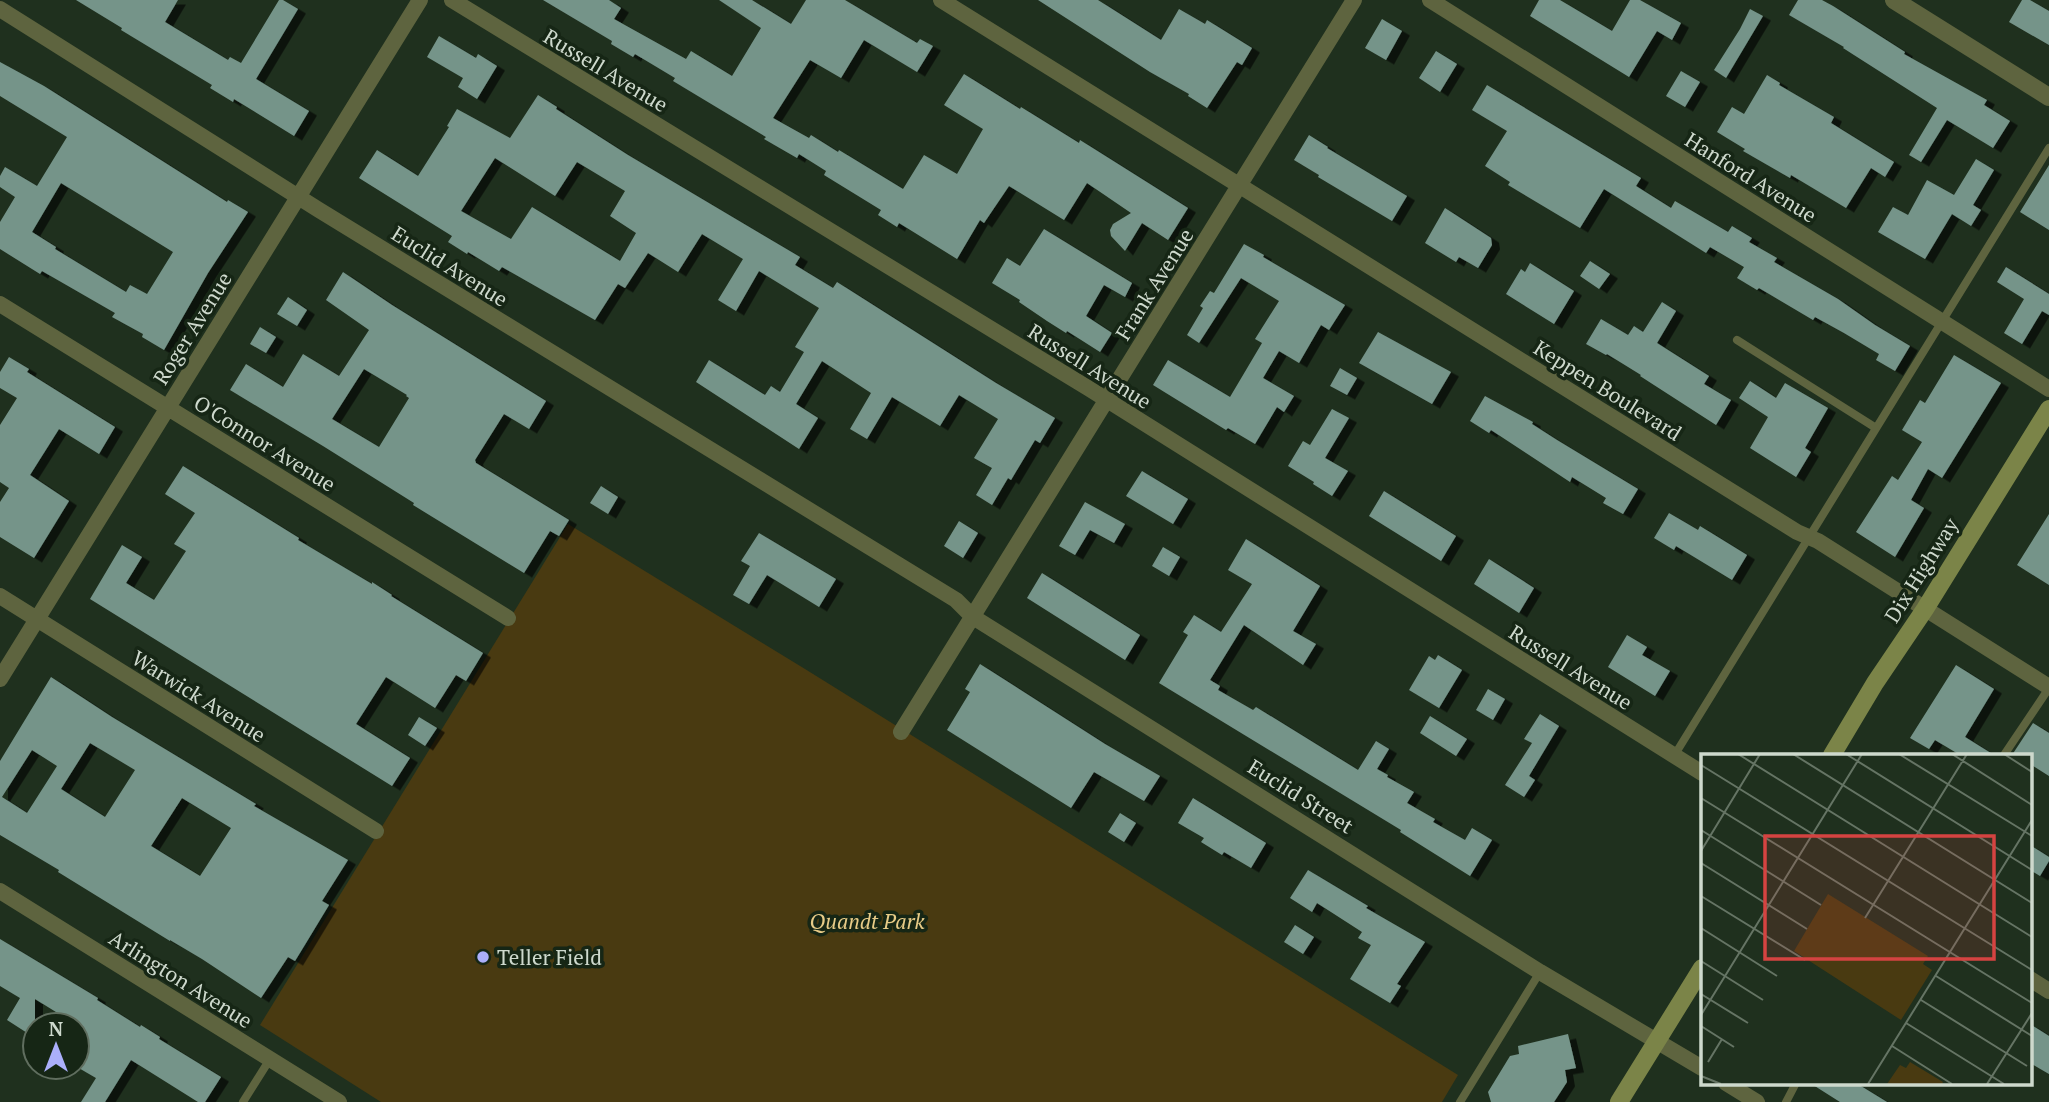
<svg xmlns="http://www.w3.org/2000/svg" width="2049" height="1102" font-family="'PT Serif',serif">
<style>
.green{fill:#493a11}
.building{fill:#759489;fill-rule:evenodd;filter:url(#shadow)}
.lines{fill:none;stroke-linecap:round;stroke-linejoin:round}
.service{stroke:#5e643f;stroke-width:8}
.minor{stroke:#5e643f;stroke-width:16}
.tertiary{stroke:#5e643f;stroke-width:18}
.secondary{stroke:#7b8448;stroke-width:18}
.poi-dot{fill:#abaffb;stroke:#162615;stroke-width:2.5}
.labels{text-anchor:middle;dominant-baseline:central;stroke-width:7;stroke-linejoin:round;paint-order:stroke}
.street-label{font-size:21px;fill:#ced9cd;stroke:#162615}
.park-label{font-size:21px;font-style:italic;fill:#e7cb87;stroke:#162615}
.poi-label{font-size:21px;fill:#ced9cd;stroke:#162615;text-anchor:start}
.inset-road{fill:none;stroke:#657464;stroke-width:2}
.view{fill:#d54341;fill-opacity:0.15;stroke:#d54341;stroke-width:3.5}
.inset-edge{fill:none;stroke:#ced9cd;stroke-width:3.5}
</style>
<defs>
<filter id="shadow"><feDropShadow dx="8" dy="4.5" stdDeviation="0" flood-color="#0009"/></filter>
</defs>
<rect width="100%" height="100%" fill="#1f301e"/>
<path class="green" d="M 568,524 L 805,669 L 1458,1075 L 1442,1102 L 381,1102 L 260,1025 Z"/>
<path class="building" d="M 76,0 L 178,0 L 165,22 L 228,60 L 230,57 L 241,63 L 279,0 L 283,0 L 298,9 L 256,79 L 309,111 L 294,136 L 234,99 L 233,102 L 210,88 L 212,85 L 121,30 L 122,28 Z
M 543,0 L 609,0 L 621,8 L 614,19 L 686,59 L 691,51 L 732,76 L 761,28 L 719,0 L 752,0 L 791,24 L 806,0 L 845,0 L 917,43 L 920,39 L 933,46 L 917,72 L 864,40 L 841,78 L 810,60 L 773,118 L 809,138 L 811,135 L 838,152 L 839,150 L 903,189 L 924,155 L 957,174 L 983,129 L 944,105 L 964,74 L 1020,109 L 1021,107 L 1079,143 L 1080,140 L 1188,208 L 1168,240 L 1142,223 L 1125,251 L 1111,236 L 1110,230 L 1113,224 L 1131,213 L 1087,183 L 1064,220 L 1009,186 L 984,223 L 980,220 L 957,259 L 899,223 L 897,227 L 878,215 L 881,210 L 824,175 L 826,171 L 799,154 L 797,158 L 764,139 L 766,137 L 673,81 L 675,78 L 635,54 L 633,57 L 611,44 L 612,41 Z
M 1038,0 L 1098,0 L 1161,40 L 1179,9 L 1205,24 L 1207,20 L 1252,48 L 1242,65 L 1237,62 L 1207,108 L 1188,96 L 1189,94 L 1150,72 Z
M 1539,0 L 1560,0 L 1612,31 L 1630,0 L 1640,0 L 1681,23 L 1672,40 L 1657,31 L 1629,77 L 1530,16 Z
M 1798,0 L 1822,0 L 1833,6 L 1905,52 L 1904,54 L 1987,100 L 1984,105 L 2010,121 L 1993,148 L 1947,120 L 1921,162 L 1909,155 L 1937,108 L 1843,48 L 1844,47 L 1789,15 Z
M 2022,0 L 2030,0 L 2049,11 L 2049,45 L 2009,22 Z
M 1750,9 L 1763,16 L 1726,78 L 1714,70 L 1740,29 Z
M 1382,19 L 1402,31 L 1386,60 L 1365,48 Z
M 439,36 L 476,58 L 478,54 L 497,66 L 477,99 L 458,87 L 463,78 L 427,57 Z
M 1436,51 L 1457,64 L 1440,92 L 1419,78 Z
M 0,62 L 44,86 L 227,202 L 228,200 L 248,212 L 208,273 L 164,350 L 142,337 L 143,334 L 112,317 L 115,313 L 42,271 L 40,274 L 0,249 L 0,222 L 15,197 L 0,187 L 0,176 L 5,167 L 37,186 L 67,137 L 0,96 ZM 61,183 L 173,252 L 147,294 L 130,285 L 126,292 L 55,249 L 56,247 L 32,232 Z
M 1681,71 L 1700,82 L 1685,107 L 1666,96 Z
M 1767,75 L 1780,83 L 1779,85 L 1834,117 L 1831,123 L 1894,162 L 1885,177 L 1871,168 L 1846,208 L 1791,175 L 1790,178 L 1743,151 L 1745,149 L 1717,132 L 1732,107 L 1744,114 Z
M 1487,85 L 1641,178 L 1636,186 L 1671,208 L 1675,201 L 1728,232 L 1732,226 L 1752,238 L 1749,242 L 1777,258 L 1774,262 L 1838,299 L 1875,325 L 1910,346 L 1895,371 L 1876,360 L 1879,354 L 1844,333 L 1815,317 L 1813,320 L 1759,288 L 1757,290 L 1737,278 L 1744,267 L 1710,247 L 1706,253 L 1604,189 L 1580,228 L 1508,185 L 1510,182 L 1485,166 L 1507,131 L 1472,110 Z
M 538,95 L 557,107 L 556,109 L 628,155 L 800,257 L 795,265 L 833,288 L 837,282 L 996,383 L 1055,418 L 1040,443 L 1035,440 L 1011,480 L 1008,478 L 992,505 L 976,495 L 992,468 L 974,458 L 998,419 L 959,395 L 940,426 L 892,397 L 867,439 L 850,429 L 871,393 L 822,361 L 796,404 L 818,418 L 799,449 L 696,382 L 709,360 L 765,395 L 771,386 L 780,392 L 804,352 L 795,347 L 819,308 L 759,271 L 736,311 L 718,300 L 743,259 L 702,234 L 678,272 L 648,253 L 625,288 L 618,284 L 595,320 L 502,267 L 499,271 L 468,252 L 467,254 L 448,242 L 452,236 L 359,178 L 377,150 L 418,176 L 449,127 L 447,126 L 457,109 L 510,138 ZM 495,158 L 555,196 L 577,162 L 625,191 L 610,216 L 636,233 L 620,261 L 532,207 L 511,239 L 461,211 Z
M 1309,135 L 1328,147 L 1327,148 L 1407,196 L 1392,221 L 1318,177 L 1319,175 L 1294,160 Z
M 1976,159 L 1994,170 L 1973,205 L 1981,210 L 1971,226 L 1952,214 L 1925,259 L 1878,232 L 1893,207 L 1908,215 L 1927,180 L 1954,195 Z
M 2049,165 L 2049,230 L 2020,212 Z
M 1445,208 L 1491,238 L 1492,245 L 1478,268 L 1459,257 L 1456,262 L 1425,243 Z
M 1044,229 L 1132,283 L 1125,297 L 1104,285 L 1086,316 L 1112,333 L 1100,352 L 1067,331 L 1066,333 L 1047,321 L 1019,302 L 1020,300 L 992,283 L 1007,258 L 1020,266 Z
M 1244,244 L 1264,255 L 1263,257 L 1345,305 L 1329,330 L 1321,325 L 1299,363 L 1279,351 L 1263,378 L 1294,396 L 1284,412 L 1277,407 L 1255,444 L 1228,428 L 1226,430 L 1153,385 L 1168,360 L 1230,397 L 1262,343 L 1255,339 L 1279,301 L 1241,278 L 1199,343 L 1187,335 L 1203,308 L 1200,306 L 1210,291 L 1214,293 Z
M 1590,261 L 1610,274 L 1599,289 L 1580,276 Z
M 1530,263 L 1574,291 L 1554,324 L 1506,294 L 1521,269 L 1525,272 Z
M 2006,267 L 2049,294 L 2049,315 L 2042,311 L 2022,344 L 2004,333 L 2024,299 L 1997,282 Z
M 343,272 L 392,305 L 546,401 L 529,429 L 504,414 L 475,460 L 476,463 L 569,520 L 559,536 L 550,531 L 524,573 L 413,505 L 414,503 L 323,446 L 230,390 L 246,364 L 283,387 L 303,354 L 339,376 L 369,330 L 326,300 ZM 364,369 L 407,395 L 406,396 L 409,398 L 379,447 L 332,419 Z
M 288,297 L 307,310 L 297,326 L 277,314 Z
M 1662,302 L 1676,311 L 1657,343 L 1709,376 L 1704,384 L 1731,400 L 1716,425 L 1640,376 L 1641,375 L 1607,354 L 1606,355 L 1586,344 L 1601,319 L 1628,335 L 1634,326 L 1643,332 Z
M 260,327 L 276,337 L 266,353 L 250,344 Z
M 1378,332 L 1451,372 L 1432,404 L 1359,363 Z
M 1954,355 L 2001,383 L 1942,478 L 1928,469 L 1911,500 L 1924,508 L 1895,557 L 1856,532 L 1892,476 L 1898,480 L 1922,442 L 1902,430 L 1920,400 L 1925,403 Z
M 9,357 L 29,369 L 27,372 L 115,427 L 99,454 L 59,429 L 30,475 L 69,501 L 34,558 L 0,537 L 0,502 L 9,488 L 0,482 L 0,425 L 17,398 L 0,388 L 0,372 Z
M 1340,368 L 1357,378 L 1347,395 L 1330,386 Z
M 1750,381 L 1776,398 L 1785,383 L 1828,408 L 1805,448 L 1811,452 L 1796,477 L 1750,448 L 1768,417 L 1739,398 Z
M 1485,396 L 1533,422 L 1532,424 L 1557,440 L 1638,489 L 1623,514 L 1603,503 L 1606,498 L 1572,477 L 1570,482 L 1491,430 L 1489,433 L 1470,421 Z
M 1332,409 L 1349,418 L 1325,458 L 1348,471 L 1332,496 L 1313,484 L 1314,482 L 1288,466 L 1303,441 L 1310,445 Z
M 183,466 L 299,538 L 298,540 L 372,584 L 372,582 L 392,595 L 391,596 L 483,653 L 466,681 L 456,675 L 435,708 L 386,677 L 356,724 L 410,758 L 392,786 L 90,599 L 122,545 L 142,557 L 126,583 L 154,600 L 186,551 L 174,544 L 195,513 L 165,494 Z
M 1142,471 L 1188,499 L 1173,524 L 1126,496 Z
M 601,486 L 618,497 L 608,514 L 590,503 Z
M 1384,491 L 1456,536 L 1441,561 L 1369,516 Z
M 1085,502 L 1125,524 L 1114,543 L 1090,530 L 1075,555 L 1059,546 Z
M 1669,513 L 1698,530 L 1700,526 L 1747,555 L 1732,580 L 1676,546 L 1674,550 L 1654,538 Z
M 2049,514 L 2049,585 L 2017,565 Z
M 959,521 L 978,533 L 963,558 L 944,546 Z
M 759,533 L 836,579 L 819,607 L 767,575 L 749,604 L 733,595 L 750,566 L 741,561 Z
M 1246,539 L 1320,586 L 1293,631 L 1316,644 L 1303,665 L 1244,625 L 1210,680 L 1220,686 L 1218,690 L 1253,710 L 1256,707 L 1358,770 L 1376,741 L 1389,749 L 1377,769 L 1388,775 L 1387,777 L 1414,792 L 1407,803 L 1435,819 L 1433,822 L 1465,840 L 1472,828 L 1492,840 L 1470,876 L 1400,832 L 1401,830 L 1159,683 L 1188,635 L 1183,632 L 1194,615 L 1221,632 L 1252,584 L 1228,570 Z
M 1163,547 L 1180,557 L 1169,576 L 1152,566 Z
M 1489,559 L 1534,588 L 1519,613 L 1474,584 Z
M 1042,573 L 1140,635 L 1125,660 L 1027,598 Z
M 1627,635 L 1647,647 L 1642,655 L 1670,671 L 1655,696 L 1608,667 Z
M 1438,655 L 1462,670 L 1439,708 L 1409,690 L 1429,656 L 1435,660 Z
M 980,664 L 1105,744 L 1160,776 L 1144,801 L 1094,772 L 1071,808 L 947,730 L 970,692 L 965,689 Z
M 1956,665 L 1994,689 L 1965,737 L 1994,755 L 1960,755 L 1935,740 L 1929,749 L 1910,738 Z
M 51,677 L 112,717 L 256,804 L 254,806 L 348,860 L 322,901 L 329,905 L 306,943 L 295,961 L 288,957 L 261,998 L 202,959 L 170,940 L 170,941 L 58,872 L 59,870 L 0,835 L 0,761 ZM 90,743 L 135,770 L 105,817 L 61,789 ZM 32,750 L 57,766 L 27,813 L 2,797 ZM 182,798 L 231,828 L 200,876 L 151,846 Z
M 1488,689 L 1505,699 L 1493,720 L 1476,710 Z
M 1540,714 L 1559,726 L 1529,776 L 1535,780 L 1524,797 L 1505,785 L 1532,743 L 1524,739 Z
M 1430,716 L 1467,739 L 1456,756 L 1420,733 Z
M 419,717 L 437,728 L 425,746 L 408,735 Z
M 2033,723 L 2049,733 L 2049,776 L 2030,764 L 2030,755 L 2012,755 Z
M 1193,798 L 1266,843 L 1251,868 L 1224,852 L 1222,855 L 1201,842 L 1204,838 L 1178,823 Z
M 1120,813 L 1136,823 L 1124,842 L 1108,832 Z
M 2030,845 L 2049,857 L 2049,861 L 2040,876 L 2030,870 Z
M 1308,870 L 1368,906 L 1366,908 L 1425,942 L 1397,984 L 1401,986 L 1390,1003 L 1350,979 L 1371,945 L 1358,938 L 1362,932 L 1317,903 L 1312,912 L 1290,898 Z
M 1295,925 L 1314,937 L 1303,954 L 1284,942 Z
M 0,939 L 98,998 L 97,1000 L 140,1027 L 141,1025 L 160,1037 L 159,1039 L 221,1077 L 205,1102 L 198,1102 L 131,1060 L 105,1102 L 81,1102 L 96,1078 L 77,1067 L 77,1025 L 35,999 L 35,1038 L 7,1020 L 20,998 L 0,986 Z
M 2030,1024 L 2049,1036 L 2049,1074 L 2030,1063 Z
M 1568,1034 L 1576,1068 L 1565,1070 L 1567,1082 L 1554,1102 L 1491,1102 L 1488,1092 L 1510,1056 L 1519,1054 L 1518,1046 Z
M 1810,1083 L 1856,1083 L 1887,1102 L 1840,1102 Z"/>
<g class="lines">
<path class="service" d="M 1737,340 L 1876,428
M 2004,755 L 2049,688
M 1674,756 L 2049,148
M 243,1102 L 270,1059
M 1460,1102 L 1540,972
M 1786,1102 L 1796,1083"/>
<path class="minor" d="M 452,0 L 1088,388 L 1702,773
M 941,0 L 1797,532 L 1818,541 L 2049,687
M 1430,0 L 2049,389
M 0,9 L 319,210 L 956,600 L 973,617 L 1540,972 L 1702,1068
M 0,304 L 508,618
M 0,596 L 376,831
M 0,679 L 420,0
M 901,732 L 1354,0
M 0,891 L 339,1102
M 2030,979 L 2049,991
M 1726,1083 L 1757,1102"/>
<path class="tertiary" d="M 1894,0 L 2049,97"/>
<path class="secondary" d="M 1832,755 L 1875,683 L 1925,609 L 2049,409
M 1619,1102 L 1702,968"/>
</g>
<circle class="poi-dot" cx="483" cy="957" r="7"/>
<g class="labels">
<g class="street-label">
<text transform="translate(606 70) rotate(31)">Russell Avenue</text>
<text transform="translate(1751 177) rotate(32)">Hanford Avenue</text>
<text transform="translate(450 266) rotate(32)">Euclid Avenue</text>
<text transform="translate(1154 284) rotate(-58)">Frank Avenue</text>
<text transform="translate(192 328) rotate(-58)">Roger Avenue</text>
<text transform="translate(1090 366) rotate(32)">Russell Avenue</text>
<text transform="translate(1608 390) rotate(32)">Keppen Boulevard</text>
<text transform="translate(265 443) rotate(32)">O'Connor Avenue</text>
<text transform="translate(1921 570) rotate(-58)">Dix Highway</text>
<text transform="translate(1571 667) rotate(32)">Russell Avenue</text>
<text transform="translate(199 696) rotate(32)">Warwick Avenue</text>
<text transform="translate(1301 796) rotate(32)">Euclid Street</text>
<text transform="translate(181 979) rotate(32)">Arlington Avenue</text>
</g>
<g class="park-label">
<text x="867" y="921">Quandt Park</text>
</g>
<g class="poi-label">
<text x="497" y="957">Teller Field</text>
</g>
</g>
<g transform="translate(1701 754)">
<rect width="331" height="331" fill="#1f301e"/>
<path d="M 127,140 L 227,202 L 222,210 L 231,216 L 200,266 L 93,197 ZM 209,308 L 242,328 L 241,330 L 186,330 L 199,311 L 205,314 Z" fill="#493a11"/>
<path class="inset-road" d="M 37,0 L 331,183M 92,0 L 331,149M 145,0 L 331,116M 198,0 L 331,82M 251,0 L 331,51M 303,0 L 331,18M 0,11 L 331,216M 0,44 L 331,249M 0,76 L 120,151M 0,97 L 59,0M 0,109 L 106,175M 0,142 L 104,206M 164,164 L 266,0M 0,174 L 76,222M 0,207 L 62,246M 235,222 L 331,282M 0,240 L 47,269M 220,246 L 326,312M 0,261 L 161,0M 205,269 L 303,330M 0,272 L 33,293M 191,292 L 251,330M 7,308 L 21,285M 0,322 L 20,330M 167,330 L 331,66M 286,330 L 331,259"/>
<path class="view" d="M 64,82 L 293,82 L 293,205 L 64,205 Z"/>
<rect width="331" height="331" class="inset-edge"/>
</g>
<g transform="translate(56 1046)"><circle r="33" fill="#162615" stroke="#606e5f" stroke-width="2"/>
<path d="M0-5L12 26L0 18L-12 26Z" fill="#abaffb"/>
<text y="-10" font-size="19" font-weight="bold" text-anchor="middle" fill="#ced9cd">N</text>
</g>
</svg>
